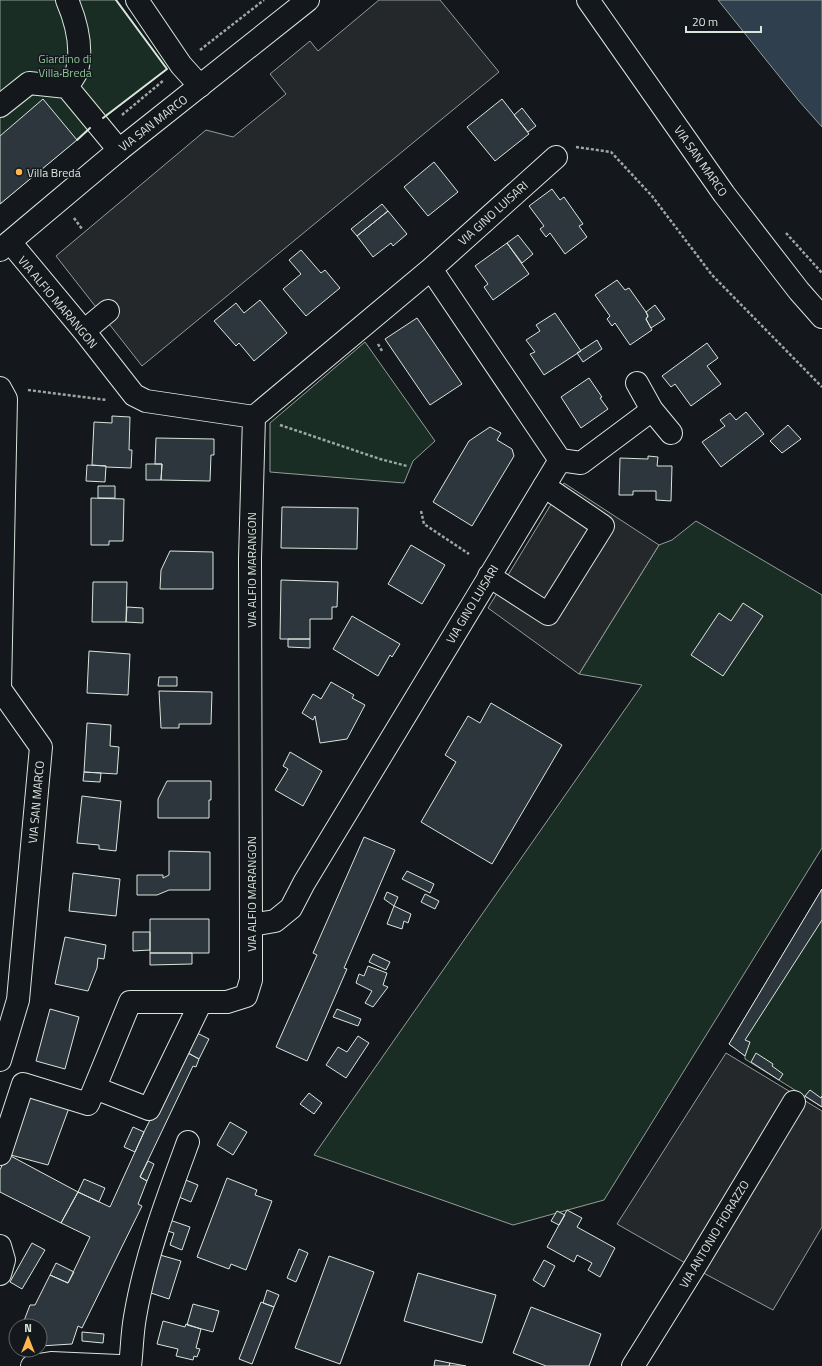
<svg xmlns="http://www.w3.org/2000/svg" width="822" height="1366" font-family="'Titillium Web',sans-serif">
<style>
.green{fill:#1a2d24;stroke:#939e99}
.parking{fill:#24282b;stroke:#939e99}
.water{fill:#2f3f4d;stroke:#939e99}
.building{fill:#2c363c;stroke:#d8e6dc}
.lines{fill:none;stroke-linecap:round;stroke-linejoin:round}
.minor-casing{stroke:#d8e6dc;stroke-width:24}
.major-casing{stroke:#d8e6dc;stroke-width:24}
.path{stroke:#9da8a2;stroke-width:2.5;stroke-dasharray:3 2;stroke-linecap:butt}
.minor{stroke:#14181c;stroke-width:22}
.major{stroke:#14181c;stroke-width:22}
.wall{stroke:#d8e6dc;stroke-width:2}
.poi-dot{fill:#ffb74d;stroke:#14181c;stroke-width:1.5}
.labels{text-anchor:middle;dominant-baseline:central;stroke-width:3;stroke-linejoin:round;paint-order:stroke}
.park-label{font-size:12px;fill:#8ac095;stroke:#14181c}
.street-label{font-size:12px;fill:#d8e6dc;stroke:#14181c}
.poi-label{font-size:12px;fill:#d8e6dc;stroke:#14181c;text-anchor:start}
</style>
<rect width="100%" height="100%" fill="#14181c"/>
<path class="green" d="M 0,0 L 116,0 L 167,69 L 97,123 L 0,204 Z
M 365,342 L 435,441 L 413,461 L 404,483 L 270,472 L 270,423 Z
M 696,521 L 822,595 L 822,848 L 604,1200 L 513,1225 L 314,1155 L 642,685 L 579,674 L 659,545 L 672,540 Z
M 822,889 L 822,1107 L 745,1059 L 745,1056 L 729,1044 Z"/>
<path class="parking" d="M 379,0 L 440,0 L 499,72 L 142,366 L 56,256 L 206,130 L 233,137 L 286,94 L 270,74 L 310,41 L 318,51 Z
M 564,483 L 659,545 L 579,674 L 488,608 Z
M 726,1053 L 822,1111 L 822,1227 L 773,1310 L 694,1268 L 617,1224 Z"/>
<path class="water" d="M 718,0 L 822,0 L 822,127 L 799,101 Z"/>
<path class="building" d="M 43,99 L 77,140 L 0,204 L 0,136 Z
M 502,99 L 529,134 L 495,161 L 467,127 Z
M 522,108 L 536,126 L 528,132 L 514,115 Z
M 434,162 L 458,192 L 428,216 L 404,187 Z
M 552,189 L 560,200 L 564,197 L 583,224 L 579,226 L 587,237 L 565,254 L 550,233 L 546,237 L 540,229 L 544,226 L 529,206 Z
M 382,204 L 388,211 L 357,236 L 351,229 Z
M 388,211 L 407,234 L 393,246 L 391,243 L 373,257 L 357,236 Z
M 518,235 L 533,254 L 522,263 L 507,243 Z
M 507,243 L 529,274 L 493,300 L 484,287 L 488,284 L 475,266 Z
M 301,250 L 321,273 L 325,270 L 340,288 L 306,316 L 283,289 L 301,274 L 289,260 Z
M 617,280 L 625,290 L 629,288 L 646,312 L 648,316 L 646,319 L 652,330 L 630,345 L 615,323 L 612,326 L 607,319 L 610,316 L 595,295 Z
M 260,300 L 287,333 L 254,361 L 239,343 L 236,346 L 214,321 L 236,303 L 244,313 Z
M 655,305 L 665,319 L 651,328 L 646,319 L 648,316 L 646,312 Z
M 555,313 L 581,351 L 544,375 L 530,354 L 535,352 L 526,340 L 540,331 L 536,325 Z
M 417,318 L 462,384 L 430,405 L 385,339 Z
M 597,340 L 602,349 L 583,362 L 577,353 Z
M 707,343 L 718,358 L 707,366 L 721,384 L 691,406 L 675,384 L 671,387 L 662,376 Z
M 589,378 L 602,397 L 600,398 L 608,409 L 581,428 L 561,397 Z
M 746,412 L 764,434 L 721,467 L 702,442 L 725,426 L 720,420 L 730,413 L 736,420 Z
M 112,416 L 130,417 L 129,450 L 132,450 L 131,468 L 106,467 L 106,466 L 92,465 L 94,422 L 112,423 Z
M 788,425 L 801,439 L 782,453 L 770,441 Z
M 490,427 L 501,433 L 497,440 L 512,449 L 514,456 L 472,526 L 433,502 L 469,441 Z
M 156,438 L 214,439 L 214,455 L 211,455 L 210,481 L 161,480 L 162,464 L 155,464 Z
M 648,456 L 658,457 L 657,466 L 672,466 L 671,501 L 656,500 L 656,491 L 633,491 L 633,495 L 619,495 L 620,458 L 648,459 Z
M 146,464 L 162,464 L 161,480 L 146,480 Z
M 87,465 L 106,466 L 105,482 L 86,481 Z
M 98,486 L 115,486 L 115,498 L 98,498 Z
M 91,498 L 124,499 L 123,541 L 109,541 L 109,545 L 91,545 Z
M 282,507 L 358,508 L 357,549 L 281,548 Z
M 411,545 L 445,565 L 422,604 L 388,584 Z
M 170,551 L 213,552 L 213,589 L 160,589 L 161,570 Z
M 281,580 L 338,582 L 337,607 L 332,607 L 332,619 L 310,619 L 310,639 L 280,639 Z
M 93,582 L 127,582 L 126,622 L 92,622 Z
M 743,603 L 763,616 L 723,676 L 691,655 L 719,613 L 731,621 Z
M 127,607 L 143,608 L 143,623 L 126,622 Z
M 352,616 L 400,644 L 392,657 L 390,655 L 378,676 L 333,649 Z
M 288,639 L 310,639 L 310,648 L 288,647 Z
M 89,651 L 130,654 L 128,695 L 87,693 Z
M 159,677 L 177,677 L 177,686 L 158,686 Z
M 331,682 L 354,695 L 352,698 L 365,705 L 347,739 L 320,743 L 315,716 L 313,720 L 302,713 L 313,694 L 321,699 Z
M 159,691 L 212,692 L 211,724 L 179,724 L 179,728 L 161,728 Z
M 491,703 L 562,745 L 492,864 L 421,822 L 456,762 L 445,755 L 468,716 L 480,723 Z
M 87,723 L 111,725 L 110,746 L 119,747 L 117,774 L 84,772 Z
M 290,752 L 322,771 L 303,806 L 275,790 L 288,769 L 283,766 Z
M 84,772 L 101,773 L 100,782 L 83,781 Z
M 167,781 L 211,781 L 211,800 L 209,800 L 209,818 L 158,818 L 158,799 Z
M 82,796 L 121,801 L 116,851 L 99,849 L 99,845 L 77,843 Z
M 364,837 L 395,850 L 344,968 L 347,969 L 307,1061 L 276,1047 L 317,955 L 313,953 Z
M 169,851 L 210,852 L 210,890 L 169,890 L 157,895 L 137,895 L 137,875 L 163,875 L 163,878 L 169,875 Z
M 407,871 L 434,884 L 430,893 L 402,879 Z
M 73,873 L 120,879 L 116,916 L 69,911 Z
M 822,889 L 822,920 L 745,1040 L 750,1042 L 745,1056 L 729,1044 Z
M 387,892 L 398,897 L 394,906 L 384,899 Z
M 425,894 L 439,901 L 435,909 L 421,902 Z
M 394,906 L 411,914 L 408,923 L 404,921 L 402,929 L 387,924 Z
M 150,919 L 209,919 L 209,953 L 150,953 Z
M 133,932 L 150,932 L 150,950 L 133,951 Z
M 65,937 L 106,945 L 104,959 L 98,958 L 97,968 L 88,991 L 55,984 Z
M 150,953 L 192,953 L 192,964 L 150,965 Z
M 373,954 L 390,962 L 386,970 L 369,962 Z
M 368,966 L 387,973 L 383,985 L 388,987 L 373,1007 L 365,1003 L 372,991 L 356,983 L 359,974 L 364,976 Z
M 50,1009 L 79,1017 L 65,1069 L 36,1061 Z
M 337,1009 L 361,1019 L 358,1026 L 333,1017 Z
M 195,1032 L 209,1039 L 199,1059 L 188,1053 Z
M 358,1036 L 369,1043 L 346,1078 L 326,1065 L 338,1047 L 347,1052 Z
M 188,1053 L 199,1059 L 196,1067 L 193,1066 L 140,1177 L 147,1181 L 138,1204 L 142,1206 L 82,1328 L 78,1326 L 72,1344 L 40,1346 L 40,1326 L 22,1326 L 30,1305 L 35,1305 L 50,1275 L 68,1283 L 90,1237 L 61,1223 L 78,1192 L 110,1207 L 144,1132 L 167,1086 Z
M 756,1053 L 773,1064 L 772,1066 L 783,1074 L 779,1080 L 751,1062 Z
M 810,1090 L 821,1098 L 822,1096 L 822,1107 L 805,1096 Z
M 309,1093 L 322,1103 L 314,1114 L 300,1104 Z
M 27,1094 L 69,1108 L 48,1165 L 7,1154 Z
M 230,1122 L 247,1132 L 233,1155 L 217,1145 Z
M 133,1127 L 144,1132 L 135,1152 L 124,1147 Z
M 7,1154 L 78,1192 L 61,1223 L 0,1192 L 0,1170 Z
M 148,1161 L 154,1164 L 147,1181 L 140,1177 Z
M 181,1178 L 198,1185 L 191,1202 L 174,1195 Z
M 227,1178 L 257,1190 L 255,1195 L 272,1201 L 246,1270 L 231,1264 L 229,1269 L 197,1257 Z
M 84,1179 L 105,1188 L 99,1202 L 78,1192 Z
M 567,1210 L 582,1218 L 577,1227 L 615,1248 L 600,1277 L 588,1270 L 592,1263 L 577,1255 L 574,1262 L 547,1247 Z
M 557,1211 L 565,1215 L 559,1225 L 551,1221 Z
M 161,1217 L 190,1227 L 182,1250 L 170,1245 L 174,1233 L 158,1228 Z
M 32,1243 L 45,1250 L 22,1289 L 10,1282 Z
M 299,1249 L 308,1253 L 296,1282 L 287,1278 Z
M 160,1255 L 181,1261 L 169,1299 L 148,1292 Z
M 329,1256 L 374,1272 L 340,1364 L 295,1348 Z
M 544,1260 L 555,1266 L 544,1287 L 533,1280 Z
M 56,1263 L 74,1272 L 68,1283 L 50,1275 Z
M 418,1273 L 496,1295 L 482,1343 L 404,1321 Z
M 267,1290 L 279,1295 L 274,1307 L 263,1303 Z
M 261,1302 L 274,1307 L 252,1364 L 239,1359 Z
M 193,1304 L 219,1311 L 213,1332 L 187,1325 Z
M 531,1307 L 601,1334 L 589,1366 L 546,1366 L 513,1353 Z
M 163,1321 L 185,1327 L 186,1324 L 201,1329 L 196,1348 L 200,1349 L 197,1357 L 194,1356 L 193,1360 L 176,1356 L 178,1349 L 157,1344 Z
M 82,1332 L 104,1334 L 103,1343 L 82,1341 Z
M 435,1360 L 450,1363 L 449,1366 L 434,1366 Z
M 450,1363 L 466,1366 L 449,1366 Z"/>
<g class="lines">
<g class="minor-casing">
<path id="minor" d="M 67,0 C 76,21 83,47 77,71 C 75,76 70,82 67,87 L 119,150
M 137,0 L 181,65 L 200,86
M 588,0 L 724,194 L 799,291 L 822,317
M 0,106 L 29,83 L 67,87
M 431,269 L 556,157
M 84,331 L 108,311
M 637,383 L 652,410
M 0,388 L 6,399 L 0,689 L 41,747 L 18,1000 L 0,1060
M 560,460 L 581,463 L 652,410 L 671,433
M 489,576 L 548,614 L 603,526 L 544,486
M 251,925 L 275,921 L 291,908 L 304,883 L 560,460 L 431,269 L 254,417
M 95,1088 L 149,1109 L 201,1002
M 0,1154 L 23,1084 L 88,1104 L 130,1002 L 227,1002 L 246,996 L 251,980 L 251,925 L 250,559 L 254,417 L 146,401 L 134,395 L 84,331 L 10,242
M 0,1246 L 4,1260 L 0,1274
M 32,1366 L 51,1363 L 119,1366
M 130,1366 C 132,1350 132,1333 135,1317 C 145,1257 167,1199 188,1142
M 633,1366 L 694,1268 L 794,1102"/>
</g>
<g class="major-casing">
<path id="major" d="M 0,250 L 119,150 L 308,0"/>
</g>
<path class="path" d="M 200,50 L 264,0
M 122,115 L 164,80
M 576,147 L 611,152 L 652,196 L 712,275 L 822,387
M 74,218 L 82,229
M 786,233 L 822,273
M 378,344 L 382,351
M 28,390 L 107,400
M 280,425 L 380,459 L 407,466
M 421,511 L 424,524 L 469,554"/>
<use href="#minor" class="minor"/>
<use href="#major" class="major"/>
<path class="wall" d="M 103,118 L 167,69 L 116,0
M 77,140 L 90,128"/>
</g>
<circle class="poi-dot" cx="19" cy="172" r="4"/>
<g class="labels">
<g class="park-label">
<text x="65" y="58">Giardino di<tspan x="65" dy="14">Villa Breda</tspan></text>
</g>
<g class="street-label">
<text transform="translate(153 123) rotate(-38)">VIA SAN MARCO</text>
<text transform="translate(701 161) rotate(55)">VIA SAN MARCO</text>
<text transform="translate(493 213) rotate(-42)">VIA GINO LUISARI</text>
<text transform="translate(58 302) rotate(50)">VIA ALFIO MARANGON</text>
<text transform="translate(251 570) rotate(-90)">VIA ALFIO MARANGON</text>
<text transform="translate(472 604) rotate(-59)">VIA GINO LUISARI</text>
<text transform="translate(36 802) rotate(-85)">VIA SAN MARCO</text>
<text transform="translate(251 894) rotate(-90)">VIA ALFIO MARANGON</text>
<text transform="translate(714 1234) rotate(-59)">VIA ANTONIO FIORAZZO</text>
</g>
<g class="poi-label">
<text x="27" y="172">Villa Breda</text>
</g>
</g>
<g transform="translate(28 1338)"><circle r="19" fill="#14181c" stroke="#626a69"/>
<path d="M0-3L7 15L0 10L-7 15Z" fill="#ffb74d"/>
<text y="-6" font-size="11" font-weight="bold" text-anchor="middle" fill="#d8e6dc">N</text>
</g>
<path d="M686 26v6h75v-6" fill="none" stroke="#d8e6dc" stroke-width="2"/>
<text x="692" y="26" font-size="12" fill="#d8e6dc" stroke="#14181c" stroke-width="3" paint-order="stroke">20 m</text>
</svg>
